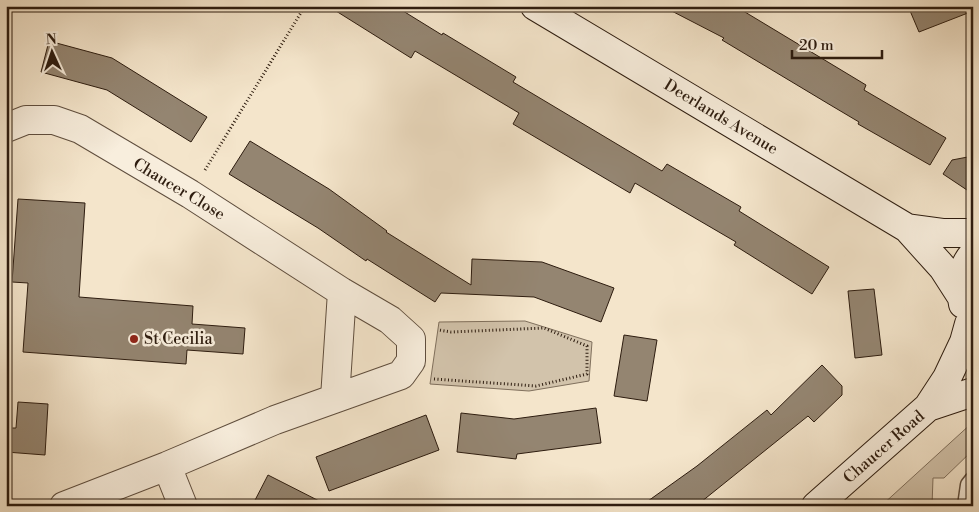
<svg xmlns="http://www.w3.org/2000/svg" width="979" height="512" font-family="'Libre Bodoni',serif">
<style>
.green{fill:#d2c3ab;stroke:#80705d}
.building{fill:#948571;stroke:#2d1c0f}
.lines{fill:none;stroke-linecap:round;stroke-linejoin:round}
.lane-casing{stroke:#5f4e3e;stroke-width:19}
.street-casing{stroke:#5f4e3e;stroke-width:30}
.secondary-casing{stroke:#2d1c0f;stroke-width:30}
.path{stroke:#2d1c0f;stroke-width:3;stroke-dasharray:1 2.5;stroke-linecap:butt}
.lane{stroke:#f8eedd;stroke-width:16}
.street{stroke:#f8eedd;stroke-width:28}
.secondary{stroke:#f8eedd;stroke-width:28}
.poi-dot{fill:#8f2418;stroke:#f8eedd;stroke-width:2}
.labels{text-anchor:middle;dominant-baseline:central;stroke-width:5;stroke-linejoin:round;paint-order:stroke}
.street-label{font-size:16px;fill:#2d1c0f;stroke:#f8eedd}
.poi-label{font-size:16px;fill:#2d1c0f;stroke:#f8eedd;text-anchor:start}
</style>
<rect width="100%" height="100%" fill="#f4e5cb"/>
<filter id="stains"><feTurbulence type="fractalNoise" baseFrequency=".004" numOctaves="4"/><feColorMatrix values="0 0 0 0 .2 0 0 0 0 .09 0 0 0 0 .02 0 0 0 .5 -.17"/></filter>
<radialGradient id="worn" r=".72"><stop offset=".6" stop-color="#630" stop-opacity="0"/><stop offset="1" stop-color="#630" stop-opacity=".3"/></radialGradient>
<path class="green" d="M 525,321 L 592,342 L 589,381 L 529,391 L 430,384 L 439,322 Z
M 973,422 L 973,450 L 944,478 L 933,478 L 932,506 L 881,506 Z"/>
<path class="building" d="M 328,6 L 395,6 L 442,35 L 443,33 L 516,77 L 513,82 L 662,171 L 667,164 L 741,207 L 739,211 L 829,267 L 812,294 L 734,245 L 736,242 L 635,183 L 630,193 L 513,124 L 519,113 L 415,51 L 411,58 Z
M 662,6 L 735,6 L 866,85 L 864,90 L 946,138 L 930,165 L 858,124 L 859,122 L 827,103 L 722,40 L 724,38 Z
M 908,6 L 973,6 L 973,11 L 919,32 Z
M 49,41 L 112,58 L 207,117 L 191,142 L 107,90 L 41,72 Z
M 250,141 L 329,189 L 387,231 L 386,232 L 471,285 L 472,259 L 542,262 L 614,288 L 601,322 L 534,297 L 441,293 L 435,302 L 367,259 L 366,261 L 318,228 L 229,174 Z
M 973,156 L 973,194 L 943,174 L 952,160 Z
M 18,199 L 85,203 L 79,297 L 193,306 L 192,324 L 245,328 L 243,354 L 187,350 L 186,364 L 23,352 L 28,283 L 12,282 Z
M 874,289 L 882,355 L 855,358 L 848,291 Z
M 624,335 L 657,340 L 647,401 L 614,396 Z
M 822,365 L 842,386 L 842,395 L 814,422 L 808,416 L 696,506 L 641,506 L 697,466 L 767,410 L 771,415 Z
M 18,402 L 48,404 L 45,455 L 6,452 L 6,428 L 16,428 Z
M 596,408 L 601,443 L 517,454 L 516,459 L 457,452 L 461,413 L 514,419 Z
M 426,415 L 439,450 L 329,491 L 316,457 Z
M 268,475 L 329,506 L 252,506 Z"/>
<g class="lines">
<g class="lane-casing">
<path id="lane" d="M 966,506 L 969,485 L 973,480"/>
</g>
<g class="street-casing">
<path id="street" d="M 6,128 L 26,120 L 54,120 L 80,129 L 190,194 L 342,292 L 390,320 L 411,339 L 411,361 L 401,375 L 275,420 L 167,466 L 64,506
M 335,398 L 342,292
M 167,466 L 183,506"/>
</g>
<g class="secondary-casing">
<path id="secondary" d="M 535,6 L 907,228 L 943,268 L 961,296
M 907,228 L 944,233 L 973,233
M 963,304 C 959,286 961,268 973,254
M 928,407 L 973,392
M 816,506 L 928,407 L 947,378 L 964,342 L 969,324"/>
</g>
<path class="path" d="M 205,170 L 305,6
M 434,379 L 536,386 L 587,374 L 587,346 L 544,328 L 451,332 L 439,330"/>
<use href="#lane" class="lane"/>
<use href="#street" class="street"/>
<use href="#secondary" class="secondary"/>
</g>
<circle class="poi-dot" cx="134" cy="339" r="5"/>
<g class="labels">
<g class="street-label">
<text transform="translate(721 117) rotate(31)">Deerlands Avenue</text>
<text transform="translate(179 189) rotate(31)">Chaucer Close</text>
<text transform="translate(884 447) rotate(-41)">Chaucer Road</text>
</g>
<g class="poi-label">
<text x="144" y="339">St Cecilia</text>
</g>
</g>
<rect width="979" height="512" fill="none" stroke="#f4e5cb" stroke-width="25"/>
<rect x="8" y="8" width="964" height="497" fill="none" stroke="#2d1c0f" stroke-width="2.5"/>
<rect x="12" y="12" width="954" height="487" fill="none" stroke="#2d1c0f"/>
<g transform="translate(52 52) rotate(357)" stroke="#f8eedd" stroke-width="4" paint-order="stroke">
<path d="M0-4L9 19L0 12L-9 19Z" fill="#2d1c0f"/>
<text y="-8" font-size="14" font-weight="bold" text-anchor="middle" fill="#2d1c0f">N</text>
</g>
<path d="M792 50v8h90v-8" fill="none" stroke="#2d1c0f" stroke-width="2.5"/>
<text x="799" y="50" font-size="15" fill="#2d1c0f" stroke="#f8eedd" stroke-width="4" paint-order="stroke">20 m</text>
<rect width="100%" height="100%" filter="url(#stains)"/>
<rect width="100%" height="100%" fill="url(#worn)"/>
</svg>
